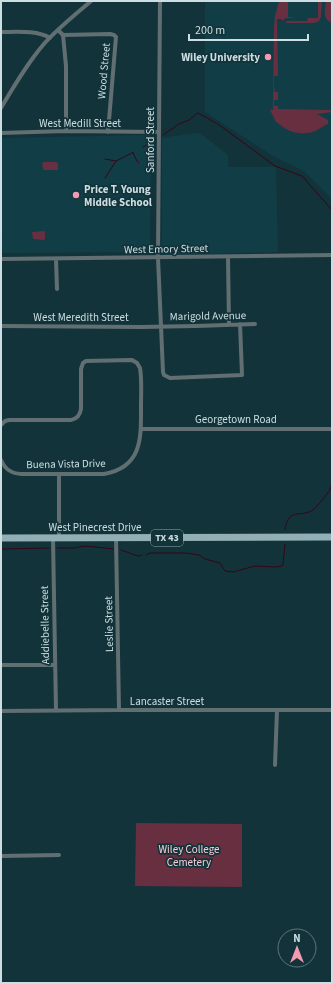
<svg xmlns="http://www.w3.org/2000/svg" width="333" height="984" font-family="'Source Sans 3',sans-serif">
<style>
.built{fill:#113e46}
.green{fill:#682f40}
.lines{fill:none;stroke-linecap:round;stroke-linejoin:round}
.stream{stroke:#360518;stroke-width:1}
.street{stroke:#616f72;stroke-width:4}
.primary{stroke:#92afb6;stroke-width:7}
.poi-dot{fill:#f19ab1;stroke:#13333a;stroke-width:1.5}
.labels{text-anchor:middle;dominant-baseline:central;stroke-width:3.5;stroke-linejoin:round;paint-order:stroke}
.shield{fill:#13333a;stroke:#94abb0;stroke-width:1}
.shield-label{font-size:10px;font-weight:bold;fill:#ccdee2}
.poi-label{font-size:11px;font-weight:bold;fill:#ccdee2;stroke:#13333a;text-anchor:end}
.street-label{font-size:11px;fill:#ccdee2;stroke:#13333a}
.park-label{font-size:11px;fill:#f9cdd7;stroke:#13333a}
</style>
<rect width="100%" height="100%" fill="#13333a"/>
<path class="built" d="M 205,1 L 332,1 L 332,199 L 304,171 L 273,156 L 205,112 Z
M 200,133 L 228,155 L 228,167 L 276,167 L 278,252 L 164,255 L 162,252 L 162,138 L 188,134 Z
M 151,135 L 150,252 L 1,253 L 1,138 Z"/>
<path class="green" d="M 279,1 L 288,1 L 288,17 L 296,18 L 286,18 L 282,21 L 282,19 L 277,19 L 278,76 L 274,76 L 274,88 L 275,92 L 278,92 L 278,100 L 274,100 L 274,106 L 278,106 L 278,109 L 332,110 L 332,112 L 317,114 L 328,120 L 328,124 C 324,125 321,128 317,130 C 309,135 294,134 286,129 C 282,127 280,124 276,122 L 270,110 L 273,110 L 274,27 L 275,16 Z
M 318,1 L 322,1 L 321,17 L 319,21 L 314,23 L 286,23 L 286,22 L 288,21 L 307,21 L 308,18 L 318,18 Z
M 326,1 L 332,1 L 332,23 C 322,19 325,10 326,1 Z
M 44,162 L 56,162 L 58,163 L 58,170 L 44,170 L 43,169 L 42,163 Z
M 44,231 L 45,232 L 45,239 L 44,240 L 33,239 L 32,232 Z
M 136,823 L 242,824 L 242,887 L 135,886 Z"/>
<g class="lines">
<path class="stream" d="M 163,135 L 179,124 L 189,120 L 198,113 L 218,124 L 275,166 L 302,176 L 332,210
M 143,147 L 154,142
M 133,153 L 137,161 L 139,163
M 105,159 L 116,161
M 105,178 L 116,161 L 134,152
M 1,241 L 2,240
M 285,530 C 288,507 300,518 313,510 C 316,508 328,493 330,490 C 331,488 331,485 332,483
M 57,548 L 74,548 L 85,546 L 114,549
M 1,549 L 49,548
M 121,550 L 138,556 L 142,555
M 146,555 L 150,553 L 186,553 L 199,555 L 205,559 L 220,563 L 225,571 L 233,572 L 255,566 L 276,567 L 282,566 L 283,564 L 285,544"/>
<path class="street" d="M 160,1 L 158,258 L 163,372 L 164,375 L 170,378 L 242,375 L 240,324
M 58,30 L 63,35 L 110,34 L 114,35 L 116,37 L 108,132
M 1,32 C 16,32 37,30 50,38
M 63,35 L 66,66 L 66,131
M 1,108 C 14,86 27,64 43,45 C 57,29 75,15 91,1
M 1,133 L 66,131 L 159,132
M 228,257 L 229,324
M 1,259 L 332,255
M 56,259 L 57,289
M 1,326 L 141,327 L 196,326 L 255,324
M 1,425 L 5,421 L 9,420 L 71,420 C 77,419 80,415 81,409 L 81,369 L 83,363 L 86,361 L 132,360 L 137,363 L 140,368 C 142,380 141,393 141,406 C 141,437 143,467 104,474 L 21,474 C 10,473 5,469 1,460
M 141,429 L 332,429
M 59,474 L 59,538
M 53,538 L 56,711
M 116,538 L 119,710
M 1,665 L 55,665
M 1,711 L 119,710 L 332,710
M 275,765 L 277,710
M 1,856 L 59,855"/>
<path class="primary" d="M 1,538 L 332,537"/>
</g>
<g class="poi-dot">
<circle cx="268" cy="57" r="4"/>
<circle cx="76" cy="195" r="4"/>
</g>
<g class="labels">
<rect class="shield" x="151" y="530" width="32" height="16" rx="3"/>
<g class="shield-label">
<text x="167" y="538">TX 43</text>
</g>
<g class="poi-label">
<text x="260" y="57">Wiley University</text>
<text x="84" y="189" text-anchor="start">Price T. Young<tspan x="84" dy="13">Middle School</tspan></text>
</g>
<g class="street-label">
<text transform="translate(104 71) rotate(-85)">Wood Street</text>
<text x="80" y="123">West Medill Street</text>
<text transform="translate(150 140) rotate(-90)">Sanford Street</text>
<text transform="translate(166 249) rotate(-1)">West Emory Street</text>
<text transform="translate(208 316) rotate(-1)">Marigold Avenue</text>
<text x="81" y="317">West Meredith Street</text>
<text x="236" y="419">Georgetown Road</text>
<text transform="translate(66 464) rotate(-1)">Buena Vista Drive</text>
<text x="95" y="527">West Pinecrest Drive</text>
<text transform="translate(109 624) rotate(-91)">Leslie Street</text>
<text transform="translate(45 625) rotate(-91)">Addiebelle Street</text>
<text x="167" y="701">Lancaster Street</text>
</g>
<g class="park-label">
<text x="189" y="849">Wiley College<tspan x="189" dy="13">Cemetery</tspan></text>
</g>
</g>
<rect width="333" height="984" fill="none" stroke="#ccdee2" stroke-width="4"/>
<g transform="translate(297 948)"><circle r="19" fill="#13333a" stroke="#5d777d"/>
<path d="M0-3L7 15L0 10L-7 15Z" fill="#f19ab1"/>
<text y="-6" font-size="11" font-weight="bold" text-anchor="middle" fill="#ccdee2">N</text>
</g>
<path d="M189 34v6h119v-6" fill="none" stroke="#ccdee2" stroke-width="2"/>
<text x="195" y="34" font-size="12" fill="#ccdee2" stroke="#13333a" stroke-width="3" paint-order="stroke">200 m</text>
</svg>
